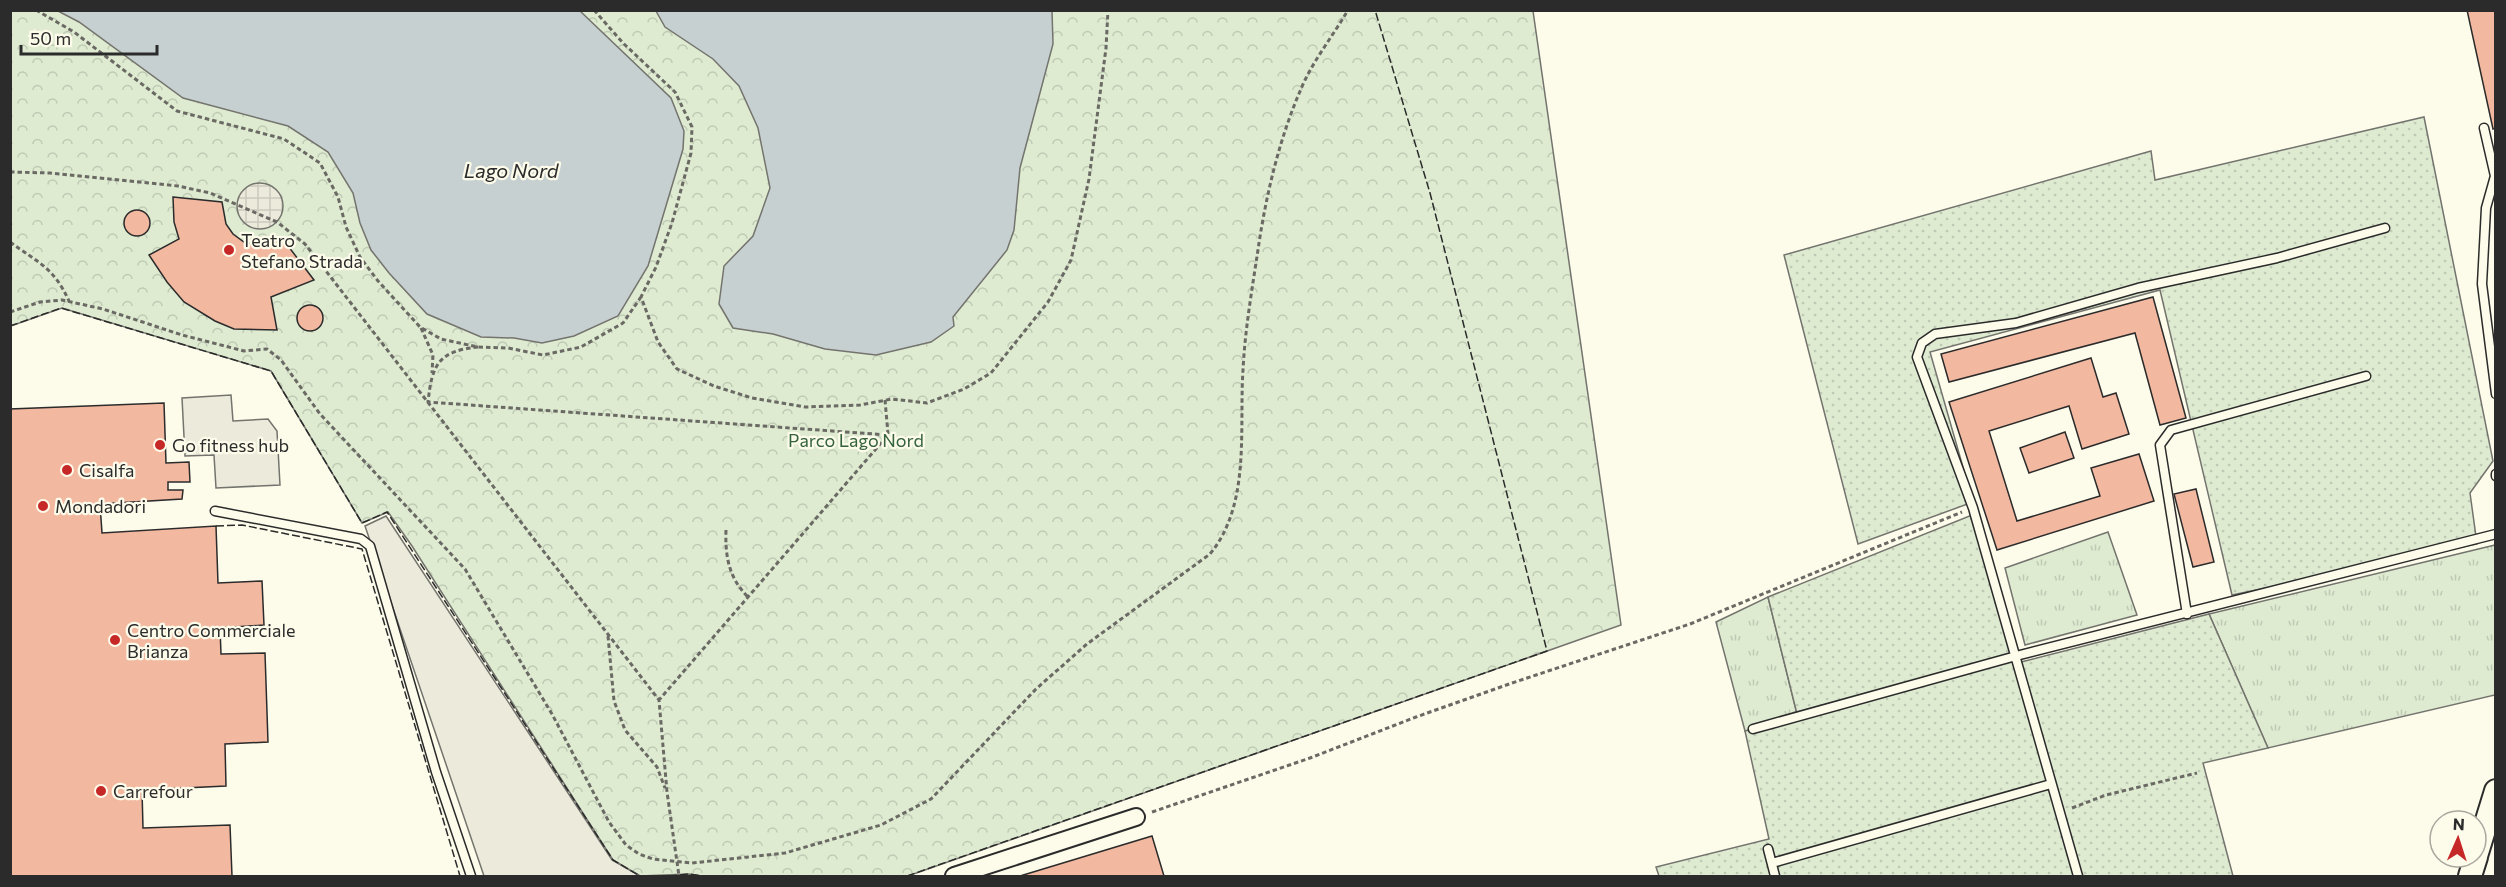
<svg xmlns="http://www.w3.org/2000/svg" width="2506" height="887" font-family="Commissioner,sans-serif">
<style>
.grass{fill:url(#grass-tufts);stroke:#74746e;stroke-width:1.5}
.park{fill:url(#park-crowns);stroke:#74746e;stroke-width:1.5}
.garden{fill:url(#garden-dots);stroke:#74746e;stroke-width:1.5}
.parking{fill:#eceadb;stroke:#74746e;stroke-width:1.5}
.plaza{fill:url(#plaza-grid);stroke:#74746e;stroke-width:1.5}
.water{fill:#c7d0d0;stroke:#74746e;stroke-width:1.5}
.building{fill:#f2b8a0;stroke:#2b2b2b;stroke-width:1.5}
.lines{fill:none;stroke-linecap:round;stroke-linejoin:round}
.service-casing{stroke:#2b2b2b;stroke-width:11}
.minor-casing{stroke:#2b2b2b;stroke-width:20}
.secondary-casing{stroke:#2b2b2b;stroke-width:26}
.path{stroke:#6a6964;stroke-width:3;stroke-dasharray:4.5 3;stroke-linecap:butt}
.service{stroke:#fdfbea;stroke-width:8}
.minor{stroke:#fdfbea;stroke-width:16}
.secondary{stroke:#fdfbea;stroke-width:22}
.fence{stroke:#2b2b2b;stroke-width:1.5;stroke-dasharray:8 3;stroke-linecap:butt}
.poi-dot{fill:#c62828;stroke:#fdfbea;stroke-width:2}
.labels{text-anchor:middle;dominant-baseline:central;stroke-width:4.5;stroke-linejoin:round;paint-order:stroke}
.poi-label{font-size:18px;fill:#2b2b2b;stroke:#fdfbea;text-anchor:start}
.park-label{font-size:18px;fill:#34623c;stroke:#fdfbea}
.water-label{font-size:20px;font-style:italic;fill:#2b2b2b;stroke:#fdfbea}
</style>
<defs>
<pattern id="grass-tufts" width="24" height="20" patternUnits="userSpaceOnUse" patternTransform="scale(1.5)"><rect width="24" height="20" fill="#deebd1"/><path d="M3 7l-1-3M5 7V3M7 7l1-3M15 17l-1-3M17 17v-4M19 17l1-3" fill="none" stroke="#bfcab4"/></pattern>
<pattern id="park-crowns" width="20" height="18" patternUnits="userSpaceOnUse" patternTransform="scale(1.5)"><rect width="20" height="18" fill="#deebd1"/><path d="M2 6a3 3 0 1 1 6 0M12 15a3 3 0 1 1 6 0" fill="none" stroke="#bfcab4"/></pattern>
<pattern id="garden-dots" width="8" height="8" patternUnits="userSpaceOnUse" patternTransform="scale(1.5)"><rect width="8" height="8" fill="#deebd1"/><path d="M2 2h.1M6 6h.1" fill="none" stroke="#bfcab4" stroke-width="1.8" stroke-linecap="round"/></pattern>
<pattern id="plaza-grid" width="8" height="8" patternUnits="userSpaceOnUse" patternTransform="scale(1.5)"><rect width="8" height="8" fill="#eceadb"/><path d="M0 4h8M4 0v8" fill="none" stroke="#cbc9bc"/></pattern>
</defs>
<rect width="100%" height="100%" fill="#fdfbea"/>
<path class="grass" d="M 2108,532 L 2137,615 L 2025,645 L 2005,568 Z
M 2495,545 L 2495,695 L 2268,748 L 2209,614 Z
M 1768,597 L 1798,718 L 1745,731 L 1716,622 Z"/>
<path class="park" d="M 10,11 L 1533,11 L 1621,625 L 908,876 L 702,876 L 689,874 L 640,876 L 613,860 L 412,546 L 388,512 L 362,523 L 271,371 L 62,308 L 11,326 Z"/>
<path class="garden" d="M 2424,117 L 2493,461 L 2470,493 L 2477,544 L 2232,595 L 2160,290 L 1930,352 L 1973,502 L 1858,544 L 1784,255 L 2151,151 L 2155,180 Z
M 1977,513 L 2021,662 L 2209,614 L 2268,748 L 2203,763 L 2233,876 L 1659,876 L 1656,867 L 1769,839 L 1745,731 L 1798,718 L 1768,597 Z"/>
<path class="parking" d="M 231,395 L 233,421 L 268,419 L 277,431 L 280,485 L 216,488 L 214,455 L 185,456 L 182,398 Z
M 386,516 L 612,860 L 640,876 L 484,876 L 365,526 Z"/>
<path class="plaza" d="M237 206a23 23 0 1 1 46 0a23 23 0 1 1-46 0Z"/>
<path class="water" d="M 58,11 L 580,11 L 671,98 L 684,131 L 683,149 L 648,266 L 618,316 L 574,336 L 542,343 L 514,338 L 481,337 L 427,314 L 389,273 L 371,250 L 360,223 L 353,193 L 328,152 L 288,126 L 183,98 L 79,22 Z
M 656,11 L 1052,11 L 1053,44 L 1020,168 L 1014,230 L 1007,250 L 953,317 L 954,326 L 931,342 L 876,355 L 825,349 L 773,334 L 733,328 L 719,304 L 724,266 L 753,236 L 770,188 L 758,128 L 739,86 L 713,59 L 665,27 Z"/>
<path class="building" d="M 2467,10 L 2496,10 L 2496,128 L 2493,129 Z
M 173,197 L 222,202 L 226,224 L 233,234 L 244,242 L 253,244 L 268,244 L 282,238 L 314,280 L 271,297 L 277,330 L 234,329 L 215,321 L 184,302 L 167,282 L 149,255 L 179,239 L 174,222 Z
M124 223a13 13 0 1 1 26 0a13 13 0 1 1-26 0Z
M 2153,297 L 2186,418 L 2160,425 L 2135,333 L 1949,382 L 1941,354 Z
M297 318a13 13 0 1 1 26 0a13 13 0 1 1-26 0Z
M 2091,358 L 2103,397 L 2116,393 L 2129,434 L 2082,449 L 2069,406 L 1989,431 L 2017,521 L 2100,496 L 2091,468 L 2139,454 L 2154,501 L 1997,550 L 1949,402 Z
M 164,403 L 166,463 L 189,462 L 190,482 L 168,482 L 168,490 L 183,490 L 182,499 L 100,504 L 102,533 L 216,526 L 218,583 L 262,581 L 264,625 L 220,628 L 221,654 L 265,653 L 268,742 L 225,744 L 226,786 L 142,790 L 143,828 L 230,825 L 232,876 L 10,876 L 10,409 Z
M 2065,432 L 2074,458 L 2029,473 L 2020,448 Z
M 2196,489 L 2214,562 L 2193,567 L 2174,494 Z
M 1152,836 L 1164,876 L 1020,876 Z"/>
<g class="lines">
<g class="service-casing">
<path id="service" d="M 2484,128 L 2495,176 L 2486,208 L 2482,284 L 2496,394
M 2496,474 L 2496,476
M 215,511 L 361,539 L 370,546 L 436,772 L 471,876
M 2187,614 L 2160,445 L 2171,430 L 2366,376
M 1753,729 L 2016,656 L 2496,534
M 1768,849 L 1775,876
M 1772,863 L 2051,784
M 2078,876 L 1973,508 L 1917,357 L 1922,343 L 1935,334 L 2016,323 L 2138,288 L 2277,258 L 2385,228"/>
</g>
<g class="minor-casing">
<path id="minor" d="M 954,876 L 1136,817"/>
</g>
<g class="secondary-casing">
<path id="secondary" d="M 2476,856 L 2496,791
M 2470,876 L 2476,857"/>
</g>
<path class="path" d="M 36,10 L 74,32 L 177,111 L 284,139 L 320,163 L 338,197 L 346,227 L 360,257 L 378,281 L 420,327 L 441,339 L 478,347 L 508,348 L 543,355 L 581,347 L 623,323 L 641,297
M 594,10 L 623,43 L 675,92 L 692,127 L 691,153 L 672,223 L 656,267 L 641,297 L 658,342 L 677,369 L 714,386 L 752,398 L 805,407 L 860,405 L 892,399 L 927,403 L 964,389 L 991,373 L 1048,302 L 1071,260 L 1089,179 L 1106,48 L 1108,10
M 10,172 L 50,173 L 178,186 L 210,193 L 277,222 L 305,244 L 659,700 L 667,792 L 679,876
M 10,242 C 39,263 54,268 69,301
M 10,312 L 40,302 L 62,300 L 103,309 L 182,335 L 244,351 L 267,349 L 281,360 L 320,414 L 465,569 L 552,714 L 609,822 L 626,845 L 639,854 L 653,859 L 692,863 L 785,853 L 881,825 L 931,799 L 1036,689 L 1087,644 L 1210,554 C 1251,504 1239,430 1243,370 C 1245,328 1253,284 1259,243 C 1267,191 1280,137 1301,89 C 1312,62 1333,36 1348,10
M 421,328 L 433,355 L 432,373
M 478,347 C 438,351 432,365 428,402 L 888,435 L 659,700
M 885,400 L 888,434
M 726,530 C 725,557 729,578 748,597
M 608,636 L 614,701 L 625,730 L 657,767 L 665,788
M 2072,808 L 2106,795 L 2197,773
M 1152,812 L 1310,758 L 1416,717 L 1512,683 L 1690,624 L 1962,512"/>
<use href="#service" class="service"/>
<use href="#minor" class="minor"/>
<use href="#secondary" class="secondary"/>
<path class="fence" d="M 10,326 L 61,308 L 271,371 L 362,523 L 387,512 L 613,860 L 640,876
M 216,526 L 242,525 L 362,549 L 460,876
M 669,876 L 689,874 L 702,876
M 907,876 L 1547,651 L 1430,193 L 1375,10"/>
</g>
<g class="poi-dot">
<circle cx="229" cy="250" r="6"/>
<circle cx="160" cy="445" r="6"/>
<circle cx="67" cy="470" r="6"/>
<circle cx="43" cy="506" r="6"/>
<circle cx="115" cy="640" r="6"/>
<circle cx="101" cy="791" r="6"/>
</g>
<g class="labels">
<g class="poi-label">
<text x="241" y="240">Teatro<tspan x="241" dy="21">Stefano Strada</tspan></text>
<text x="172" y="445">Go fitness hub</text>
<text x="79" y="470">Cisalfa</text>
<text x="55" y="506">Mondadori</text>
<text x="127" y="630">Centro Commerciale<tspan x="127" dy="21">Brianza</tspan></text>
<text x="113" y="791">Carrefour</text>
</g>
<g class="park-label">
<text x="856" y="440">Parco Lago Nord</text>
</g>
<g class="water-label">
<text x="511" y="170">Lago Nord</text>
</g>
</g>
<rect width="2506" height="887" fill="none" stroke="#2b2b2b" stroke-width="24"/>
<g transform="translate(2458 839) rotate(3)"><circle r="28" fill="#fdfbea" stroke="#a9a89e" stroke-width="1.5"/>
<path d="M0-4.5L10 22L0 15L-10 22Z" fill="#c62828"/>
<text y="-9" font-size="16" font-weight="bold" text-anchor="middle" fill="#2b2b2b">N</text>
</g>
<path d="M21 45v9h136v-9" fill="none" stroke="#2b2b2b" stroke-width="3"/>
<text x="30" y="45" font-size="18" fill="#2b2b2b" stroke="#fdfbea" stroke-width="4.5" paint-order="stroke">50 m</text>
</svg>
